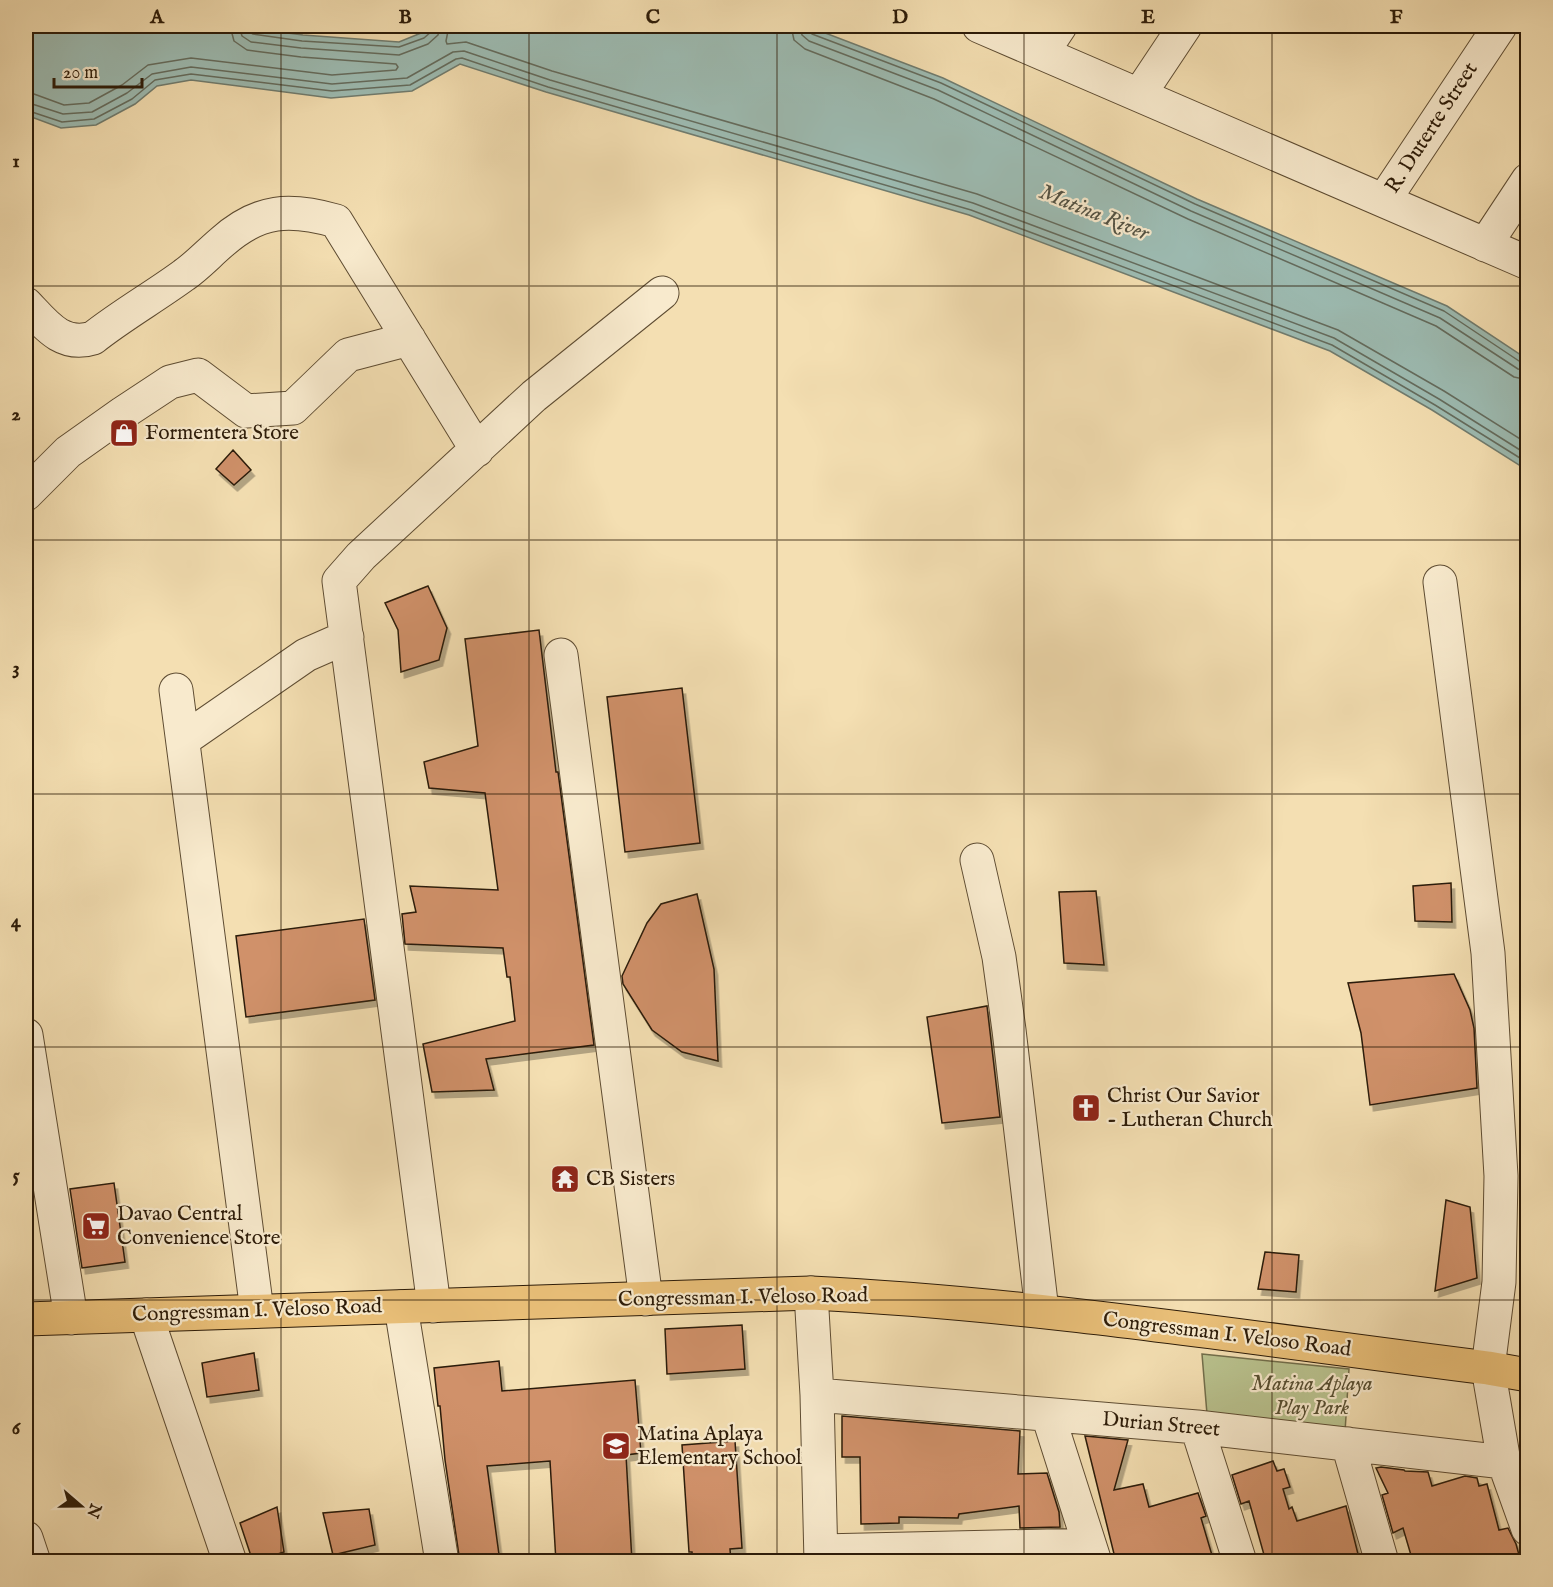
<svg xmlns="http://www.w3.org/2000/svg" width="1553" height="1587" font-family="'IM FELL English',serif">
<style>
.green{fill:#b9c28e;stroke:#726e4b;stroke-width:1.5}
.water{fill:#9dbcb3;stroke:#707c6f;stroke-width:1.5}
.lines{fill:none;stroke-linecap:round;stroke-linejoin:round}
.shore{stroke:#646c5e;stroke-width:1.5}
.building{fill:#d0916b;stroke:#2c1b08;stroke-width:1.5;filter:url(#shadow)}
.minor-casing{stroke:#5e4c32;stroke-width:35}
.major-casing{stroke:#2c1b08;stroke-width:35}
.minor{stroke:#f8eacd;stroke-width:33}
.major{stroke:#eac079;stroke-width:33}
.grid{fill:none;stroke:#2c1b08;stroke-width:1.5;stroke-opacity:0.55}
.labels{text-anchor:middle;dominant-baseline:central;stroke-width:4.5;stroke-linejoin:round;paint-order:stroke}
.street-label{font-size:21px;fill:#2c1b08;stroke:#f8eacd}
.poi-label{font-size:21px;fill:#2c1b08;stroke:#f8eacd;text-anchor:start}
.park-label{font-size:21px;font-style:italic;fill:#564d30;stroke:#f8eacd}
.water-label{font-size:22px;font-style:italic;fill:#545344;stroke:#f8eacd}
.neatline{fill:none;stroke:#2c1b08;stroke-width:2}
.grid-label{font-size:20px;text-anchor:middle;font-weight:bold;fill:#2c1b08}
</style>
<defs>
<filter id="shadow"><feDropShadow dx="3.5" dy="6" stdDeviation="0" flood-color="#0004"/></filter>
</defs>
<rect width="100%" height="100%" fill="#f4dfb2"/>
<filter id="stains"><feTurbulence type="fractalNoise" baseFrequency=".00333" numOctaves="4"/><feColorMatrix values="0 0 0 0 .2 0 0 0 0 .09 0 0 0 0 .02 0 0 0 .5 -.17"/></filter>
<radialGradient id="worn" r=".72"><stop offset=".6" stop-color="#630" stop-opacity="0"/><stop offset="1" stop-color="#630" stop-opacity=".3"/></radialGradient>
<path class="green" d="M 1202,1354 L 1349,1369 L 1345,1432 L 1207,1414 Z"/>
<path class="water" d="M 26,26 L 232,26 L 303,35 L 399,42 L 421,33 L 429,26 L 807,26 L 943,78 L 1197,199 L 1447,306 L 1527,359 L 1527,470 L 1432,410 L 1330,351 L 969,215 L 546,92 L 460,64 L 412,91 L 331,98 L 191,80 L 157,86 L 135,104 L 96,125 L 61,128 L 26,115 Z"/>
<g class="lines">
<path class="shore" d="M 239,26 L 242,36 L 251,42 L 301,48 L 399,55 L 428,44 L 438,35 L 440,26
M 247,26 L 248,31 L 253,34 L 302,41 L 399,47 L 424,38 L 432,31 L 433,26
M 449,26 L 446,41 L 447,44 L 466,42 L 552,71 L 977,194 L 1338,330 L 1444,391 L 1528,444
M 791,26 L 794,40 L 805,49 L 934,99 L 1188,219 L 1436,326 L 1514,377 L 1528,380
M 800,26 L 802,35 L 809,41 L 938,90 L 1191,211 L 1440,318 L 1518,369 L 1528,371
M 807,26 L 808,30 L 812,34 L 941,83 L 1195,204 L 1444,311 L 1522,363 L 1528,364
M 26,93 L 34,94 L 64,105 L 89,103 L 122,85 L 148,65 L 191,58 L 332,75 L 396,70 L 398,67 L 396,64 L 301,57 L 247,50 L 234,41 L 230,26
M 26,102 L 63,114 L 92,112 L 127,93 L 152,74 L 191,67 L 332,84 L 407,78 L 453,52 L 464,51 L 550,80 L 973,203 L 1334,338 L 1439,399 L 1528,455
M 26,110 L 62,122 L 94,119 L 132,99 L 155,80 L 191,74 L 332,91 L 410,85 L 456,59 L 462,58 L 548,87 L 971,210 L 1332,345 L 1435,405 L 1528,463"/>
</g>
<path class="building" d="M 233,450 L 251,470 L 234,485 L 216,469 Z
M 428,586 L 447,628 L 439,660 L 401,672 L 398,630 L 385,603 Z
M 539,630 L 556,772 L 558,772 L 594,1045 L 486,1059 L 494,1090 L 432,1092 L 423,1044 L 515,1021 L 510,977 L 507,977 L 503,948 L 405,944 L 402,914 L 416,912 L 410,886 L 498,890 L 485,793 L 429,788 L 424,762 L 478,746 L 465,639 Z
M 682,688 L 700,843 L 625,852 L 607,697 Z
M 1451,883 L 1452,922 L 1415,921 L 1413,886 Z
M 1096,891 L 1104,965 L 1064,963 L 1059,892 Z
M 697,894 L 714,969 L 718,1061 L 682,1052 L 652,1030 L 623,984 L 622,976 L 647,923 L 661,904 Z
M 364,919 L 375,1000 L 246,1017 L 236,936 Z
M 1454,974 L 1470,1010 L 1474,1028 L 1477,1088 L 1370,1105 L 1361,1033 L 1348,983 Z
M 987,1006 L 1000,1117 L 942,1123 L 927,1017 Z
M 114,1183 L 125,1262 L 82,1268 L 70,1189 Z
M 1446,1200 L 1470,1207 L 1477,1278 L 1435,1291 Z
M 1265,1252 L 1299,1255 L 1296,1292 L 1258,1289 Z
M 742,1325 L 745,1369 L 667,1374 L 665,1329 Z
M 254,1353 L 259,1390 L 207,1397 L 202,1363 Z
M 499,1361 L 502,1391 L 635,1380 L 641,1453 L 626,1455 L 632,1562 L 556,1562 L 550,1461 L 487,1466 L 500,1562 L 460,1562 L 445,1460 L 440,1406 L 438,1406 L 434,1368 Z
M 842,1416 L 1020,1431 L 1018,1474 L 1047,1473 L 1059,1512 L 1060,1527 L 1020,1528 L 1019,1506 L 959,1514 L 958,1518 L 899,1517 L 899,1523 L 861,1524 L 860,1457 L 842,1457 Z
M 1085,1436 L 1128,1440 L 1114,1490 L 1143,1484 L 1149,1507 L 1198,1493 L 1206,1516 L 1201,1518 L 1214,1562 L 1116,1562 Z
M 735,1441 L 742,1548 L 730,1549 L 731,1562 L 693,1562 L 692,1552 L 689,1552 L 682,1445 Z
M 1273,1461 L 1277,1471 L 1284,1469 L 1290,1487 L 1283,1489 L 1289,1509 L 1292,1507 L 1297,1521 L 1346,1506 L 1360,1562 L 1266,1562 L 1249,1501 L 1241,1504 L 1232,1475 Z
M 1381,1467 L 1404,1470 L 1405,1471 L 1428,1472 L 1432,1486 L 1465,1476 L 1477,1478 L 1479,1486 L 1487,1484 L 1499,1530 L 1508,1528 L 1516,1544 L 1521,1562 L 1465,1562 L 1463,1555 L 1440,1562 L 1413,1562 L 1403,1528 L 1393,1533 L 1382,1495 L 1388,1493 L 1376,1468 Z
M 277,1507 L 284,1552 L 253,1562 L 240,1523 Z
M 369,1509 L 375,1545 L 333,1555 L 323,1513 Z"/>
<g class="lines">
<g class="minor-casing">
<path id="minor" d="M 979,26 L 1528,263
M 1042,53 L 1060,26
M 1139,95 L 1185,26
M 1384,200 L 1500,26
M 1485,245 L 1528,180
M 26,304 C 45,324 62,348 93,338 C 122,315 154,297 184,275 C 197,266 209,253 222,242 C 259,209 290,208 336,221 L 477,450
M 26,494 L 68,452 L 123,413 L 170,382 L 198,375 L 246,411 L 293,408 L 348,355 L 409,339
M 1440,582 L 1488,953 L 1501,1176 L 1499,1282 L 1488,1368 L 1504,1462 L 1528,1529
M 561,655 L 646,1299
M 176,690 L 257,1311
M 183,740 L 306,655 L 347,637
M 977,860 L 999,957 L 1009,1030 L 1042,1311
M 26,1035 L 71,1318
M 811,1293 L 817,1395 L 821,1562
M 434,1306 L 339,581 L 361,556 L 534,396 L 662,293
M 401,1307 L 442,1562
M 146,1315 L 230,1562
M 817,1395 L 1197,1427 L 1504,1462
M 1048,1415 L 1095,1562
M 1197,1427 L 1240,1562
M 1348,1444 L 1382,1562
M 26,1538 L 34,1562
M 821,1551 L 1089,1545"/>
</g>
<g class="major-casing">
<path id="major" d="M 26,1319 L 811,1293 C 1038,1304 1263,1340 1488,1368 L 1528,1375"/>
</g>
<use href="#minor" class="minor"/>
<use href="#major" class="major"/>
</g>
<path class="grid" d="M 281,26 L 281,1562M 529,26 L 529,1562M 777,26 L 777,1562M 1024,26 L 1024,1562M 1272,26 L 1272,1562M 26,286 L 1528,286M 26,540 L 1528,540M 26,794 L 1528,794M 26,1047 L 1528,1047M 26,1300 L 1528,1300"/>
<defs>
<g id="shop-square" transform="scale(1.5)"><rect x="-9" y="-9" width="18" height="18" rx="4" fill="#8f2418" stroke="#f8eacd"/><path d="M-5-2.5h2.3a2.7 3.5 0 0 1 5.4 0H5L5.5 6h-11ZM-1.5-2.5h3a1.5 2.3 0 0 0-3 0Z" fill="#fff"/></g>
<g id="church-square" transform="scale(1.5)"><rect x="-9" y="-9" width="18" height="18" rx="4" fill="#8f2418" stroke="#f8eacd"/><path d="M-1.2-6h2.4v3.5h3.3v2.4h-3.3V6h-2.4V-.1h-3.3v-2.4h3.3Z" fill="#fff"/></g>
<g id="temple-square" transform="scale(1.5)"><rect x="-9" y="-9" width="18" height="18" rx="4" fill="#8f2418" stroke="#f8eacd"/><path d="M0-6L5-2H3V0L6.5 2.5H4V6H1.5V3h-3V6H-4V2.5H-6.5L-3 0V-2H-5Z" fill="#fff"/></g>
<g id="supermarket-square" transform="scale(1.5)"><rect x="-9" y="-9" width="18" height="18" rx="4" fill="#8f2418" stroke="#f8eacd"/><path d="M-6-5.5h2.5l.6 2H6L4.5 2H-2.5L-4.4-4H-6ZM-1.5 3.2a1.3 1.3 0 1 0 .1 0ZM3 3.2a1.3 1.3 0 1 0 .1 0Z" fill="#fff"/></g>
<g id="school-square" transform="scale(1.5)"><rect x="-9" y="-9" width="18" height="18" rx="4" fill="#8f2418" stroke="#f8eacd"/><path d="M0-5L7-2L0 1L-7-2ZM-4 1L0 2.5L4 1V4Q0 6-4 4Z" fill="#fff"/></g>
</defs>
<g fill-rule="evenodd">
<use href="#shop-square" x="124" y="433"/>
<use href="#church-square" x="1086" y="1108"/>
<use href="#temple-square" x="565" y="1179"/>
<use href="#supermarket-square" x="96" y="1226"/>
<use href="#school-square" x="616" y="1446"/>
</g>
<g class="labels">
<g class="street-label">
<text transform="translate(1432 128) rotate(-57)">R. Duterte Street</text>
<text transform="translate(743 1298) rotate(-1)">Congressman I. Veloso Road</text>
<text transform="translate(257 1311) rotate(-2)">Congressman I. Veloso Road</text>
<text transform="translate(1227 1335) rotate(7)">Congressman I. Veloso Road</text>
<text transform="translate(1161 1425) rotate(5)">Durian Street</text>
</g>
<g class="poi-label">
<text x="145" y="433">Formentera Store</text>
<text x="1107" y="1096">Christ Our Savior<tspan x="1107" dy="24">- Lutheran Church</tspan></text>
<text x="586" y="1179">CB Sisters</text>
<text x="117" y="1214">Davao Central<tspan x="117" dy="24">Convenience Store</tspan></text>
<text x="637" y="1434">Matina Aplaya<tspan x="637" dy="24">Elementary School</tspan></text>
</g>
<g class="park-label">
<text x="1312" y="1384">Matina Aplaya<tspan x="1312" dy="24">Play Park</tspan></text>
</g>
<g class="water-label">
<text transform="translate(1094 213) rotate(22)">Matina River</text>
</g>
</g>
<rect width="1553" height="1587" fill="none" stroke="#f4dfb2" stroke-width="66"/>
<g transform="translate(81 1506) rotate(110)" stroke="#f8eacd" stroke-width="4.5" paint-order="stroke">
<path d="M0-4.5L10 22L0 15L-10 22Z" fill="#2c1b08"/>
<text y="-9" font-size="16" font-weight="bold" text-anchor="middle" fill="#2c1b08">N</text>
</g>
<path d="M54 78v9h88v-9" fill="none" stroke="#2c1b08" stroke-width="3"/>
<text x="63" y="78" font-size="18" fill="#2c1b08" stroke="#f8eacd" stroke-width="4.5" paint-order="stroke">20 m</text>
<rect x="33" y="33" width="1487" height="1521" class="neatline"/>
<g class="grid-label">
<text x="157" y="23">A</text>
<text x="405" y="23">B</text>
<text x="653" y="23">C</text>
<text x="900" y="23">D</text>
<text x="1148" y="23">E</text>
<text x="1396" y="23">F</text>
<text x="16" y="167">1</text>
<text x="16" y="420">2</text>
<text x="16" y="674">3</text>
<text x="16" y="927">4</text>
<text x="16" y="1181">5</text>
<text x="16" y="1434">6</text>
</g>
<rect width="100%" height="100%" filter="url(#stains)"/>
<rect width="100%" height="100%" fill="url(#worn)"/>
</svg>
